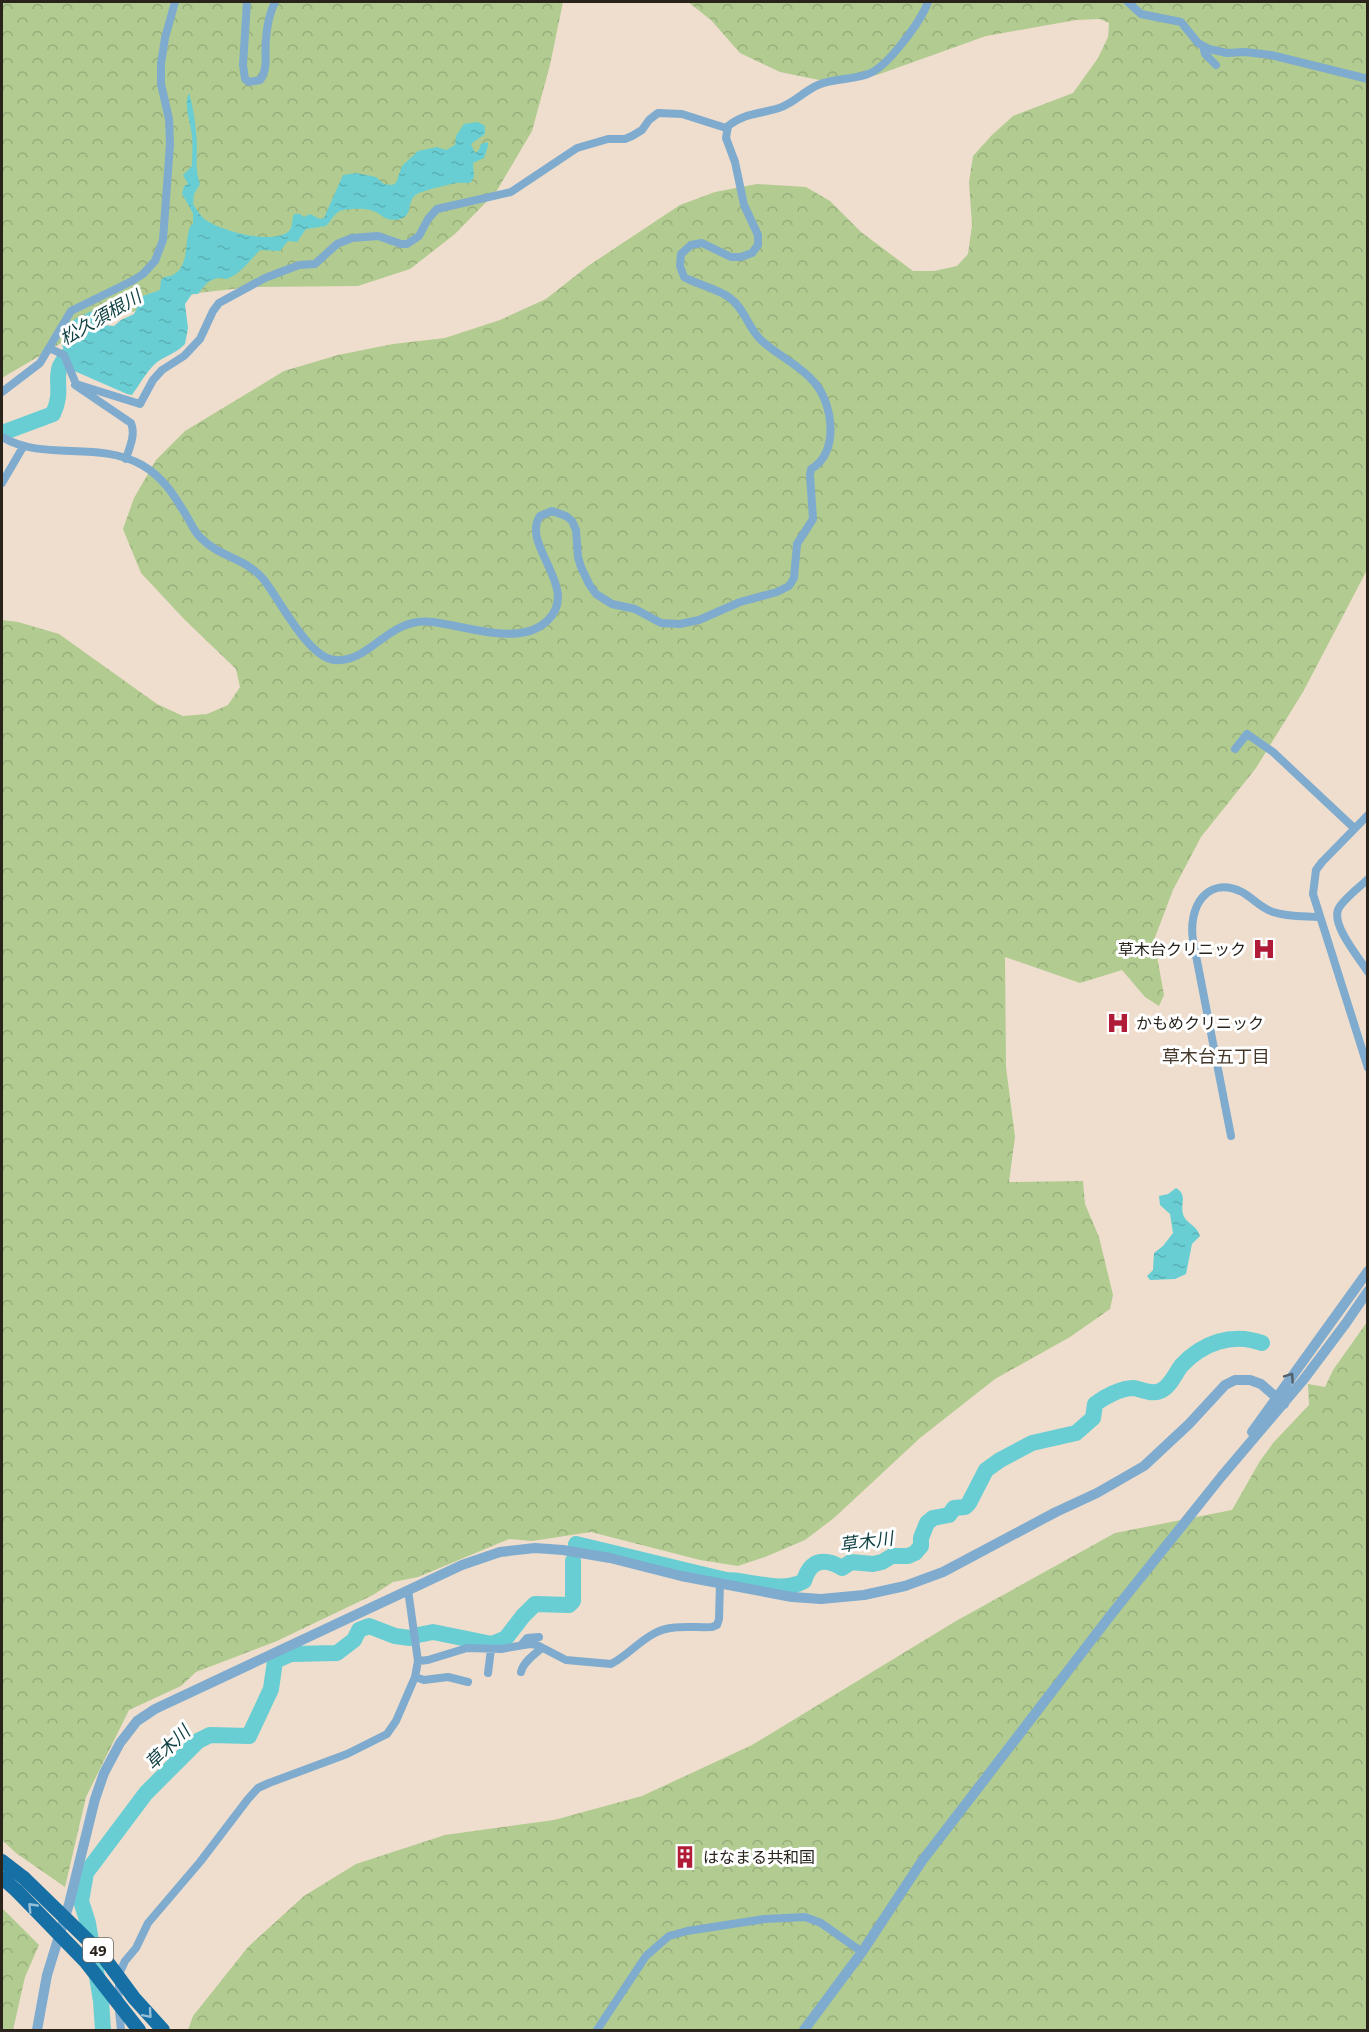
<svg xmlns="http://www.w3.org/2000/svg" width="1369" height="2032" font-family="'Open Sans','Noto Sans JP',sans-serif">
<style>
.forest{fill:url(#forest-crowns)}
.water{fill:url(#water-ripples)}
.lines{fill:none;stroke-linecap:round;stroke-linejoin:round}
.river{stroke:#68ced3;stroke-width:16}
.minor{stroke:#7fabce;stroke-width:8}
.tertiary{stroke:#7fabce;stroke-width:10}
.trunk{stroke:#1670a6;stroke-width:14}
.trunk-bridge{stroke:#1670a6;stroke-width:14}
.oneway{stroke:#50606c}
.oneway2{stroke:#96bfd7}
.labels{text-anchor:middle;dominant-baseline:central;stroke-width:6;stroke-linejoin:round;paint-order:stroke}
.shield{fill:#fff;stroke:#696560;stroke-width:1.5}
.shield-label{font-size:15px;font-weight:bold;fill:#29231c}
.poi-label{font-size:16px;fill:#29231c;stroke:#fff;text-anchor:start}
.water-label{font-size:18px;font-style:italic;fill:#124244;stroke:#fff}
.neighbourhood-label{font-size:18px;fill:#45382a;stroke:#fff}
</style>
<defs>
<pattern id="forest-crowns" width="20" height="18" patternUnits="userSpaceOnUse" patternTransform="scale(1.5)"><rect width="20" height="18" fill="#b1cb90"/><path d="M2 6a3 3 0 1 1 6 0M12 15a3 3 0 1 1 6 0" fill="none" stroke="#98ae7c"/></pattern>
<pattern id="water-ripples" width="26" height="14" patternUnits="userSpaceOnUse" patternTransform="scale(1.5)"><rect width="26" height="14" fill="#68ced3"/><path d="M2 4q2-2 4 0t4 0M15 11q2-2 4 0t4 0" fill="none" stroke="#5ab1b5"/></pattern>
</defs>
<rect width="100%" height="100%" fill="#efdecd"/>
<path class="forest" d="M 2,2 L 563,2 L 550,65 L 532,131 L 496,192 L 455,234 L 410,269 L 358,286 L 250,287 L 198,293 L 97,322 L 2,378 Z
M 688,2 L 1367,2 L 1367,570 L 1303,692 L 1256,768 L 1201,837 L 1173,890 L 1154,940 L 1164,995 L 1159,1006 L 1145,997 L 1122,970 L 1080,983 L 1005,957 L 1006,1067 L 1015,1137 L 1009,1182 L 1083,1181 L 1085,1204 L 1099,1237 L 1113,1295 L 1110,1309 L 1070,1337 L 995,1379 L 920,1438 L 834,1518 L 805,1540 L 765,1557 L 738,1566 L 700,1560 L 591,1532 L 532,1541 L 509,1539 L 418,1577 L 393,1582 L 373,1595 L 277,1641 L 196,1672 L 181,1686 L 129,1710 L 86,1797 L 65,1887 L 16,1853 L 2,1840 L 2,620 L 18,622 L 59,634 L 157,704 L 183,716 L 207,714 L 228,705 L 240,687 L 236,669 L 184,619 L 141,573 L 123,529 L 134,498 L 156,460 L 185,431 L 284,371 L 338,355 L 393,344 L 445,338 L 500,320 L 546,299 L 588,266 L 680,205 L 715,192 L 757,184 L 806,187 L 830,201 L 861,232 L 913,271 L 934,271 L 957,266 L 968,254 L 972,225 L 969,182 L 973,156 L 992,135 L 1013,116 L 1073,93 L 1098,58 L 1108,37 L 1109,23 L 1100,19 L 1076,20 L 986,36 L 877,75 L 829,82 L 780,72 L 740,53 L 711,20 Z
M 1367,1322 L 1367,2030 L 188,2030 L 193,2016 L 248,1947 L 304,1896 L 356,1864 L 445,1835 L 554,1820 L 642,1796 L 752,1745 L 956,1621 L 1115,1533 L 1232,1510 L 1260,1461 L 1273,1443 L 1309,1405 L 1308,1384 L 1325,1387 L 1333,1370 Z
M 2,1908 L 39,1945 L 25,1977 L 13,2030 L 2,2030 Z"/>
<path class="water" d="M 189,93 C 194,109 196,128 197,145 C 197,158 195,171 200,184 L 194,194 L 193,204 C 197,210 202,219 209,222 C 226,232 271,244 288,232 C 294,227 291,220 294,214 L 300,214 L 304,217 L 310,214 L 320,219 L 324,218 L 343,175 L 356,173 L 376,177 L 384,184 L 392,185 L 396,183 L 402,166 L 418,151 L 437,147 L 446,150 L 455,145 L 456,136 L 464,124 L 478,122 L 485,126 L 485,134 L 471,144 L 475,153 L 479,150 L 481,144 L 488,142 L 488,146 L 484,158 L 473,163 L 474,177 L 471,182 C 466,184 462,182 457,183 C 449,184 422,191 417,194 C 406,200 414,215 400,219 C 384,223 381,212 370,210 C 362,208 345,208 338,212 C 333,216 330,222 326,226 L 306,229 L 297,242 L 288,241 L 280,251 L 260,250 C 251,259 243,271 231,277 C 226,280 227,279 221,278 C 209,278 204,286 198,294 L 192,294 L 185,304 L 188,328 L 185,344 C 177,353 165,356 156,363 C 146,372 140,384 132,395 L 127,394 L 72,370 L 62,345 L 62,329 L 75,319 L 94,310 L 103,325 L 114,326 L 121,320 L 134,314 L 143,296 L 160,290 L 161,280 L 164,277 C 195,275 181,233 193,223 L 193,213 L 182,194 L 184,186 L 188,184 L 183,175 L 192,166 C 192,156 193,146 192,136 C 191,123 183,105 189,93 Z
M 1176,1188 C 1188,1195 1180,1203 1183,1214 C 1185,1223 1197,1225 1200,1236 L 1192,1244 L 1186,1274 L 1175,1279 L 1150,1280 L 1147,1276 L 1153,1270 L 1154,1253 L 1163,1246 L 1173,1233 L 1170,1214 L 1160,1205 L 1159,1196 L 1168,1194 Z"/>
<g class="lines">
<path class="river" d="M 2,433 L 53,414 C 68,383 43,371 78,347
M 576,1544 L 726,1580 C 752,1580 781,1594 804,1581 C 810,1560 824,1557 842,1568 L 851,1562 L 873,1564 L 882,1562 L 892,1556 L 908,1556 L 915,1553 L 921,1546 L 921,1538 L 927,1523 L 933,1518 L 949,1515 L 954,1508 L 965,1507 L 969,1503 L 986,1470 L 1000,1460 L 1032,1443 L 1076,1433 L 1093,1418 L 1095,1404 C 1104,1397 1121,1388 1133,1388 C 1142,1389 1150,1395 1160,1391 C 1170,1387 1175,1374 1181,1366 C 1202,1343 1232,1332 1262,1343
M 418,1635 L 433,1632 L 492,1644 L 506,1638 L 523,1616 L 535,1604 L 569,1605 L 573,1601 L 573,1561
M 103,2030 L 101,2001 L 88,1923 L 81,1901 L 86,1873 L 146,1793 L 198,1741 L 210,1735 L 249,1736 L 271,1689 L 275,1661 L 291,1654 L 337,1653 L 354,1640 L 359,1630 L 369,1626 L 395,1636 L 410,1638"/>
<path class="minor" d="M 247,2 L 243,65 L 245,79 L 249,82 L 260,80 C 269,69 264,53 266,39 C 267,25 269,14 275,2
M 1128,2 L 1141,14 L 1181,22 L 1198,43 L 1209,49 L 1227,53 L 1245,52 L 1271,55 L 1368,79
M 1203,46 L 1205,54 L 1216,65
M 49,348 L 64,355 L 76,384 L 140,404 L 153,380 L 162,370 L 184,356 L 200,339 L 213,311 L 219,303 L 265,278 L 299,265 L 315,264 L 337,244 L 352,238 L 378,236 L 401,244 L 407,244 L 419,236 L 428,219 L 437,209 L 511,192 L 577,148 L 608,139 L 625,139 L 632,136 L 642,130 L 649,120 L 658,113 L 682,114 L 726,128
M 75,385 L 131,423 C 136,435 129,448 126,459
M 2,392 L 40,363 L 71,311 L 132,281 L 143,274 L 155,261 L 163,240 L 170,144 L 169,119 L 161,84 L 161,64 L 165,38 L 175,2
M 2,437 C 44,462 98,440 142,465 C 163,477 174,495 186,515 C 191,523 194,532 201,538 C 219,557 248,559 264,580 C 280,600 308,658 335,660 C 371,663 388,616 433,622 C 466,626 520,647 547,621 C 582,589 520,545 540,516 L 552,511 L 566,516 L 572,521 L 576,530 L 578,557 L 581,567 L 589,584 L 596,594 L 612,604 L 635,609 L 661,623 L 680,624 L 699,620 L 740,602 L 777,592 L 789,586 L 794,578 L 797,544 L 813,519 L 810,475 L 811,469 C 840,453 833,403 814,382 C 799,364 776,355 760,339 C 748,327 744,308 730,298 C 716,288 698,285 684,277 L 680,266 L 681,254 L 691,245 L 702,243 L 731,257 L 741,257 L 752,253 L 758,245 L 758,235 L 744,205 L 735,162 L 726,138 L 728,126 C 744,113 760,114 779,108 C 794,103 804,91 818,85 C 834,78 852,80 868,74 C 887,68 921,21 928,2
M 2,483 L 23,447
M 1235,749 L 1247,734 L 1273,752 L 1354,828
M 1368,815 L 1322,862 L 1316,870 L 1313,894 L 1368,1068
M 1368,879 C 1360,887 1341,901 1338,910 C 1332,926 1359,958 1368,972
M 1231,1136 L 1193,940 C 1188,908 1206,875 1242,892 C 1253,898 1260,908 1273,912 C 1287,917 1304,916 1319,917
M 521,1645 L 527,1638 L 539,1637
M 418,1661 L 428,1660 L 467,1648 L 501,1649 L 530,1644 L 537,1645 L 566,1660 L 611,1664 C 627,1656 639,1641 655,1633 C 672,1624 693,1628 712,1627 L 717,1625 L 719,1619 L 720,1583
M 521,1672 C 523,1662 535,1654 542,1648
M 488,1673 L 491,1649
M 415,1677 L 424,1680 L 448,1677 L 468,1682
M 121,2030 L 118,2001 L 120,1972 L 125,1961 L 136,1948 L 148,1923 L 200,1862 L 248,1799 L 258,1788 L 269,1783 L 347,1754 L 387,1734 L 396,1721 L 415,1677 L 418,1661 L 408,1590
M 597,2030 L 646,1956 L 669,1936 L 687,1931 L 765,1919 L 805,1917 L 821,1923 L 862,1952"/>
<path class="tertiary" d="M 1252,1432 L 1368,1271
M 37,2030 L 47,1975 L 69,1904 L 95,1799 L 104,1773 L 120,1743 L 137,1721 L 155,1709 L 462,1565 L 500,1552 L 535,1548 L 563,1550 L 610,1558 L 681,1576 L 792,1597 L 821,1599 L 864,1595 L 905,1586 L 943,1572 L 1056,1512 L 1097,1493 L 1144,1466 L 1189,1424 L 1225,1385 L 1235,1380 L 1250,1380 L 1261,1384 L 1284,1404
M 804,2030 L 862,1952 L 922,1861 L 1110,1616 L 1221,1477 L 1304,1379 L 1346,1323 L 1368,1291"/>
<path class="trunk" d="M 2,1861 L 24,1878
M 2,1878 L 17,1891"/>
<path class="trunk-bridge" d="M 24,1878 L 100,1952 L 134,1998 L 163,2030
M 17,1891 L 85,1961 L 139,2030"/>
</g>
<defs><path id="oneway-chevron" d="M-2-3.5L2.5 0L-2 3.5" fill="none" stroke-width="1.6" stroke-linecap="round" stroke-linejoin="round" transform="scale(1.5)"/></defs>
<use class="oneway" href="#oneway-chevron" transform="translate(1290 1377) rotate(-55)"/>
<g class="oneway2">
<use href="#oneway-chevron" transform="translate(32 1907) rotate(-134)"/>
<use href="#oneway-chevron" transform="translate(148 2014) rotate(49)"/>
</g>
<defs>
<g id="hospital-bare" transform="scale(1.8)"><path d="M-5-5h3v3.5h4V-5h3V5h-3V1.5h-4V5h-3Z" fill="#b01c38" stroke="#fff" stroke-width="2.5" paint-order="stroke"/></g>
<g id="building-bare" transform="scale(1.8)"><path d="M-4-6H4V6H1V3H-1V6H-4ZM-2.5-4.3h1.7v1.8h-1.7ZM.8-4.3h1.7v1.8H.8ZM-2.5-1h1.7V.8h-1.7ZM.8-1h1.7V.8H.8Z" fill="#b01c38" stroke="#fff" stroke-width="2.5" paint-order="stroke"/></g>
</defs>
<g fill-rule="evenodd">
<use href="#hospital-bare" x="1264" y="949"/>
<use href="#hospital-bare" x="1118" y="1023"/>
<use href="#building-bare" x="685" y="1857"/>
</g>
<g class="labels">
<rect class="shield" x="83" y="1938" width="30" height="24" rx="4.5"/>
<g class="shield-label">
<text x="98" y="1950">49</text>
</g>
<g class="poi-label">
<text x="1246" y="949" text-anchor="end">草木台クリニック</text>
<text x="1136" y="1023">かもめクリニック</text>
<text x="703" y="1857">はなまる共和国</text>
</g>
<g class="water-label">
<text transform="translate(100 317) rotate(-30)">松久須根川</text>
<text transform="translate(866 1541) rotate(-8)">草木川</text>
<text transform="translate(167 1747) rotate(-44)">草木川</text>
</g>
<g class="neighbourhood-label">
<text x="1216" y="1056">草木台五丁目</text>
</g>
</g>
<rect width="1369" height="2032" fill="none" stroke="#29231c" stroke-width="6"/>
</svg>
